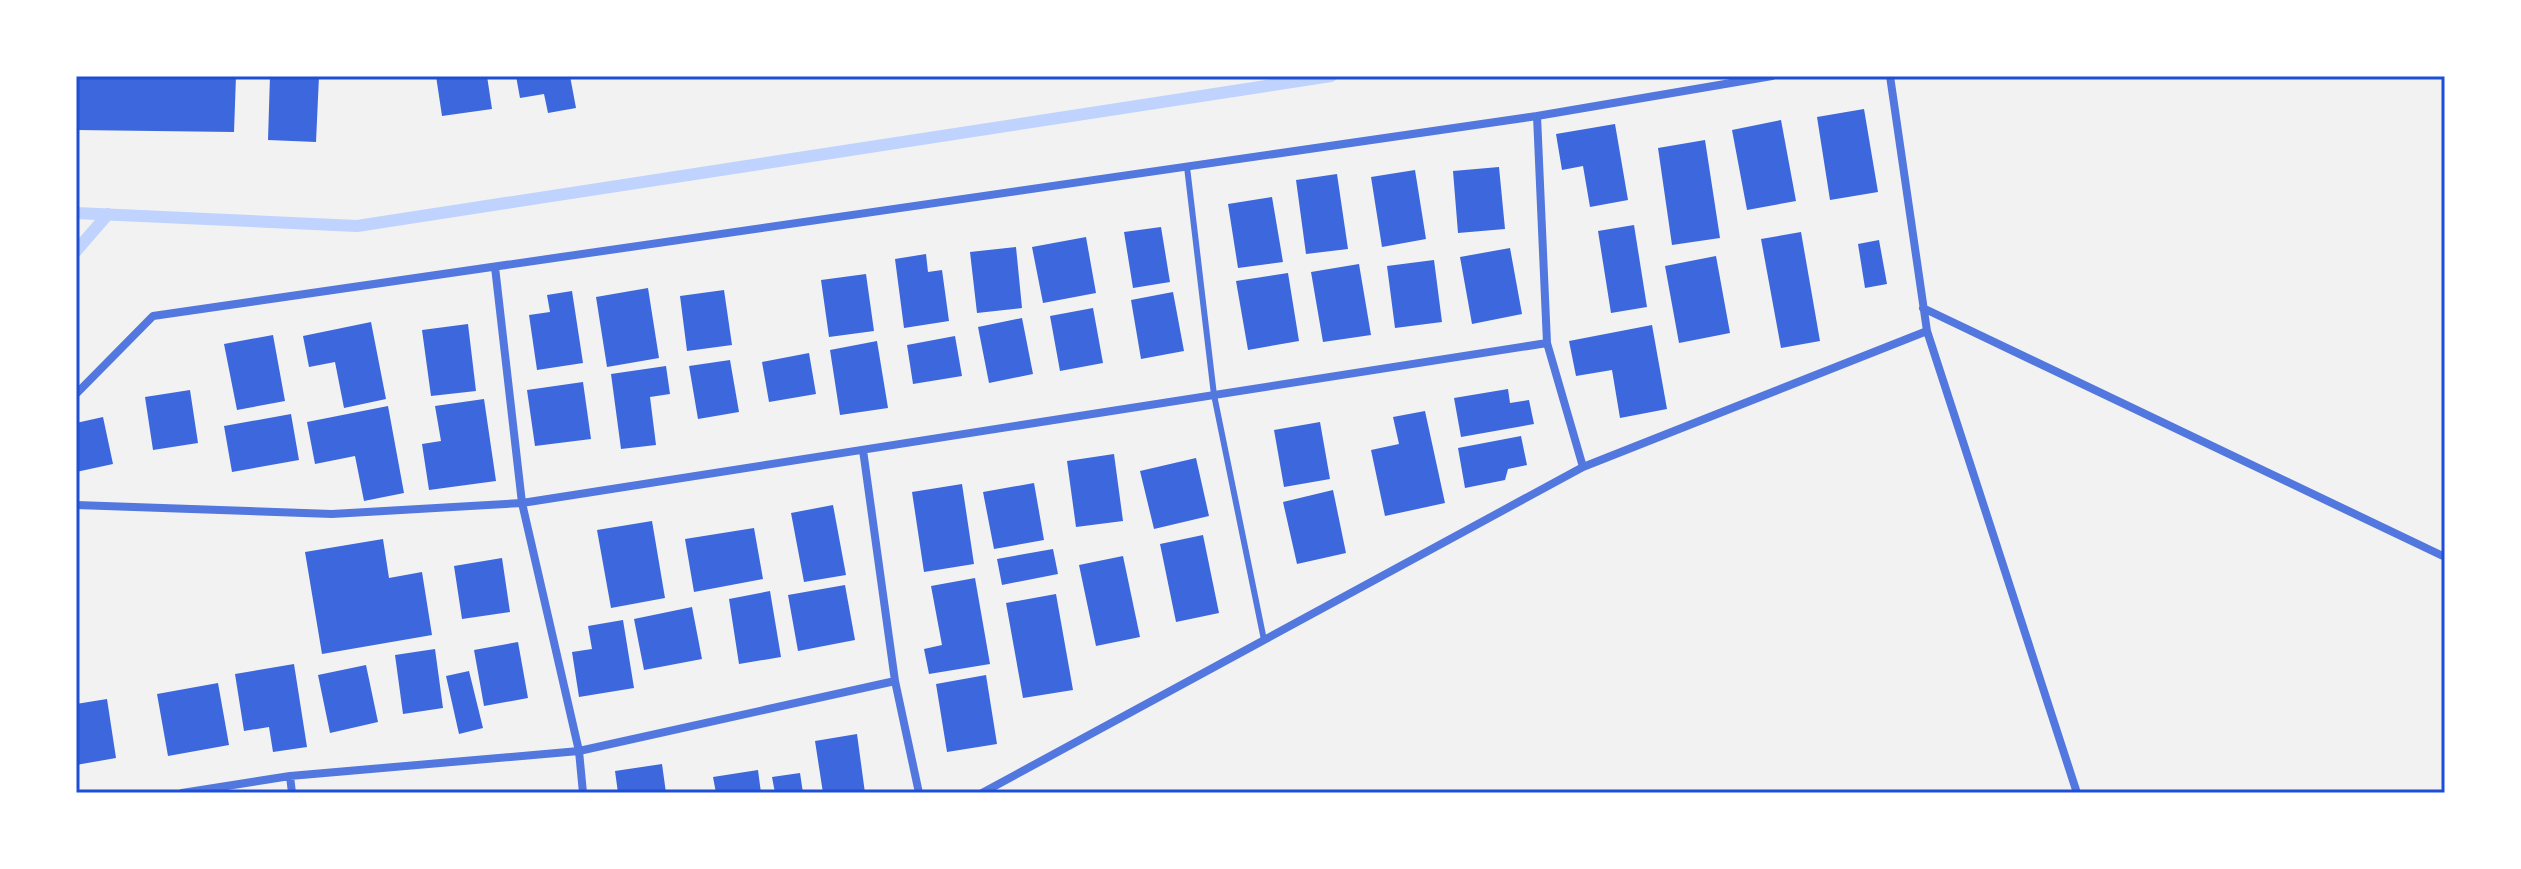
<svg xmlns="http://www.w3.org/2000/svg" width="2521" height="869" font-family="Ubuntu,sans-serif">
<style>
.lines{fill:none;stroke-linecap:round;stroke-linejoin:round}
.stream{stroke:#bfd3fe;stroke-width:12}
.building{fill:#3d67dc}
.service{stroke:#5277de;stroke-width:6}
.minor{stroke:#5277de;stroke-width:8}
.neatline{fill:none;stroke:#1d4ed8;stroke-width:3}
</style>
<rect width="100%" height="100%" fill="#f2f2f2"/>
<g class="lines">
<path class="stream" d="M 76,213 L 357,226 L 1331,76
M 76,251 L 108,214"/>
</g>
<path class="building" d="M 76,76 L 236,76 L 234,132 L 76,130 Z
M 270,76 L 319,76 L 316,142 L 268,140 Z
M 436,76 L 487,76 L 492,109 L 442,116 Z
M 516,76 L 570,76 L 576,108 L 548,113 L 544,94 L 520,98 Z
M 1864,109 L 1878,192 L 1830,200 L 1817,117 Z
M 1781,120 L 1796,201 L 1747,210 L 1732,130 Z
M 1615,124 L 1628,200 L 1590,207 L 1583,166 L 1562,170 L 1556,134 Z
M 1705,140 L 1720,238 L 1672,245 L 1658,148 Z
M 1499,167 L 1505,229 L 1458,233 L 1453,171 Z
M 1415,170 L 1426,239 L 1382,247 L 1371,177 Z
M 1337,174 L 1348,249 L 1306,254 L 1296,180 Z
M 1272,197 L 1283,262 L 1238,268 L 1228,204 Z
M 1634,225 L 1647,307 L 1611,313 L 1598,231 Z
M 1161,227 L 1170,282 L 1133,288 L 1124,232 Z
M 1801,232 L 1820,341 L 1781,348 L 1761,239 Z
M 1086,237 L 1096,293 L 1043,303 L 1032,247 Z
M 1879,240 L 1887,284 L 1865,288 L 1858,244 Z
M 1016,247 L 1022,308 L 977,313 L 970,252 Z
M 1510,248 L 1522,314 L 1472,324 L 1460,257 Z
M 926,254 L 928,272 L 942,270 L 949,321 L 904,328 L 895,259 Z
M 1716,256 L 1730,333 L 1679,343 L 1665,266 Z
M 1434,260 L 1442,322 L 1395,328 L 1387,266 Z
M 1359,264 L 1371,335 L 1323,342 L 1311,272 Z
M 1288,273 L 1299,341 L 1248,350 L 1236,281 Z
M 866,274 L 874,331 L 829,337 L 821,280 Z
M 648,288 L 659,358 L 607,367 L 596,297 Z
M 724,290 L 732,345 L 687,351 L 680,296 Z
M 572,291 L 583,363 L 537,370 L 529,315 L 550,312 L 547,295 Z
M 1173,292 L 1184,351 L 1141,359 L 1131,300 Z
M 1093,308 L 1103,363 L 1060,371 L 1050,316 Z
M 1022,318 L 1033,374 L 989,383 L 978,327 Z
M 371,322 L 386,399 L 344,408 L 335,362 L 309,367 L 303,336 Z
M 468,324 L 476,391 L 431,396 L 422,330 Z
M 1652,325 L 1667,409 L 1620,418 L 1612,370 L 1576,376 L 1569,341 Z
M 273,335 L 285,401 L 237,410 L 224,344 Z
M 955,336 L 962,376 L 913,384 L 907,345 Z
M 877,341 L 888,408 L 840,415 L 830,350 Z
M 809,353 L 816,394 L 769,402 L 762,362 Z
M 730,360 L 739,412 L 698,419 L 689,366 Z
M 666,366 L 670,394 L 650,397 L 656,445 L 621,449 L 611,374 Z
M 583,382 L 591,439 L 535,446 L 527,390 Z
M 1508,389 L 1510,403 L 1529,400 L 1534,424 L 1461,437 L 1454,398 Z
M 190,390 L 198,443 L 153,450 L 145,397 Z
M 484,399 L 496,481 L 429,490 L 422,444 L 441,441 L 435,406 Z
M 388,406 L 404,493 L 364,501 L 355,456 L 315,464 L 307,422 Z
M 1425,411 L 1445,503 L 1385,516 L 1371,450 L 1399,444 L 1393,417 Z
M 291,414 L 299,460 L 232,472 L 224,426 Z
M 103,417 L 113,464 L 76,472 L 76,423 Z
M 1320,422 L 1330,479 L 1284,487 L 1274,430 Z
M 1521,436 L 1527,465 L 1508,469 L 1505,480 L 1465,488 L 1458,448 Z
M 1114,454 L 1123,521 L 1076,527 L 1067,461 Z
M 1196,458 L 1209,516 L 1154,529 L 1140,471 Z
M 1034,483 L 1044,540 L 994,549 L 983,492 Z
M 962,484 L 974,564 L 924,572 L 912,492 Z
M 1333,490 L 1346,553 L 1297,564 L 1283,502 Z
M 833,505 L 846,575 L 804,582 L 791,513 Z
M 652,521 L 665,598 L 611,608 L 597,530 Z
M 754,528 L 763,579 L 694,592 L 685,539 Z
M 1203,535 L 1219,613 L 1176,622 L 1160,544 Z
M 383,539 L 389,578 L 422,572 L 432,635 L 322,654 L 305,552 Z
M 1053,549 L 1058,574 L 1002,585 L 997,559 Z
M 1123,556 L 1140,637 L 1096,646 L 1079,565 Z
M 502,558 L 510,612 L 462,619 L 454,566 Z
M 975,578 L 990,664 L 929,674 L 924,649 L 942,645 L 931,586 Z
M 845,585 L 855,640 L 798,651 L 788,595 Z
M 770,591 L 781,657 L 739,664 L 729,599 Z
M 1056,594 L 1073,690 L 1023,698 L 1006,603 Z
M 692,607 L 702,659 L 644,670 L 634,619 Z
M 623,620 L 634,688 L 579,697 L 572,652 L 592,649 L 588,626 Z
M 518,642 L 528,698 L 484,706 L 474,650 Z
M 435,649 L 443,708 L 403,714 L 395,655 Z
M 294,664 L 307,747 L 273,752 L 269,727 L 244,731 L 235,674 Z
M 366,665 L 378,722 L 330,733 L 318,675 Z
M 469,671 L 483,728 L 459,734 L 446,676 Z
M 986,675 L 997,744 L 947,752 L 936,684 Z
M 218,683 L 229,745 L 168,756 L 157,694 Z
M 107,699 L 116,758 L 76,765 L 76,704 Z
M 857,734 L 865,793 L 823,793 L 815,741 Z
M 662,764 L 666,793 L 618,793 L 615,771 Z
M 758,770 L 761,793 L 716,793 L 713,777 Z
M 800,773 L 803,793 L 775,793 L 772,777 Z"/>
<g class="lines">
<path class="service" d="M 1187,167 L 1214,395 L 1264,640"/>
<path class="minor" d="M 1890,76 L 1927,331 L 2077,793
M 495,267 L 522,503 L 579,751 L 583,793
M 1923,308 L 2445,557
M 1547,343 L 1537,116 L 1772,76
M 76,394 L 153,316 L 1537,116
M 863,450 L 895,681 L 919,793
M 76,505 L 332,514 L 522,503 L 1547,343 L 1583,467
M 290,776 L 292,793
M 182,793 L 290,776 L 579,751 L 895,681
M 982,793 L 1583,467 L 1927,331"/>
</g>
<rect width="2521" height="869" fill="none" stroke="#ffffff" stroke-width="156"/>
<rect x="78" y="78" width="2365" height="713" class="neatline"/>
</svg>
